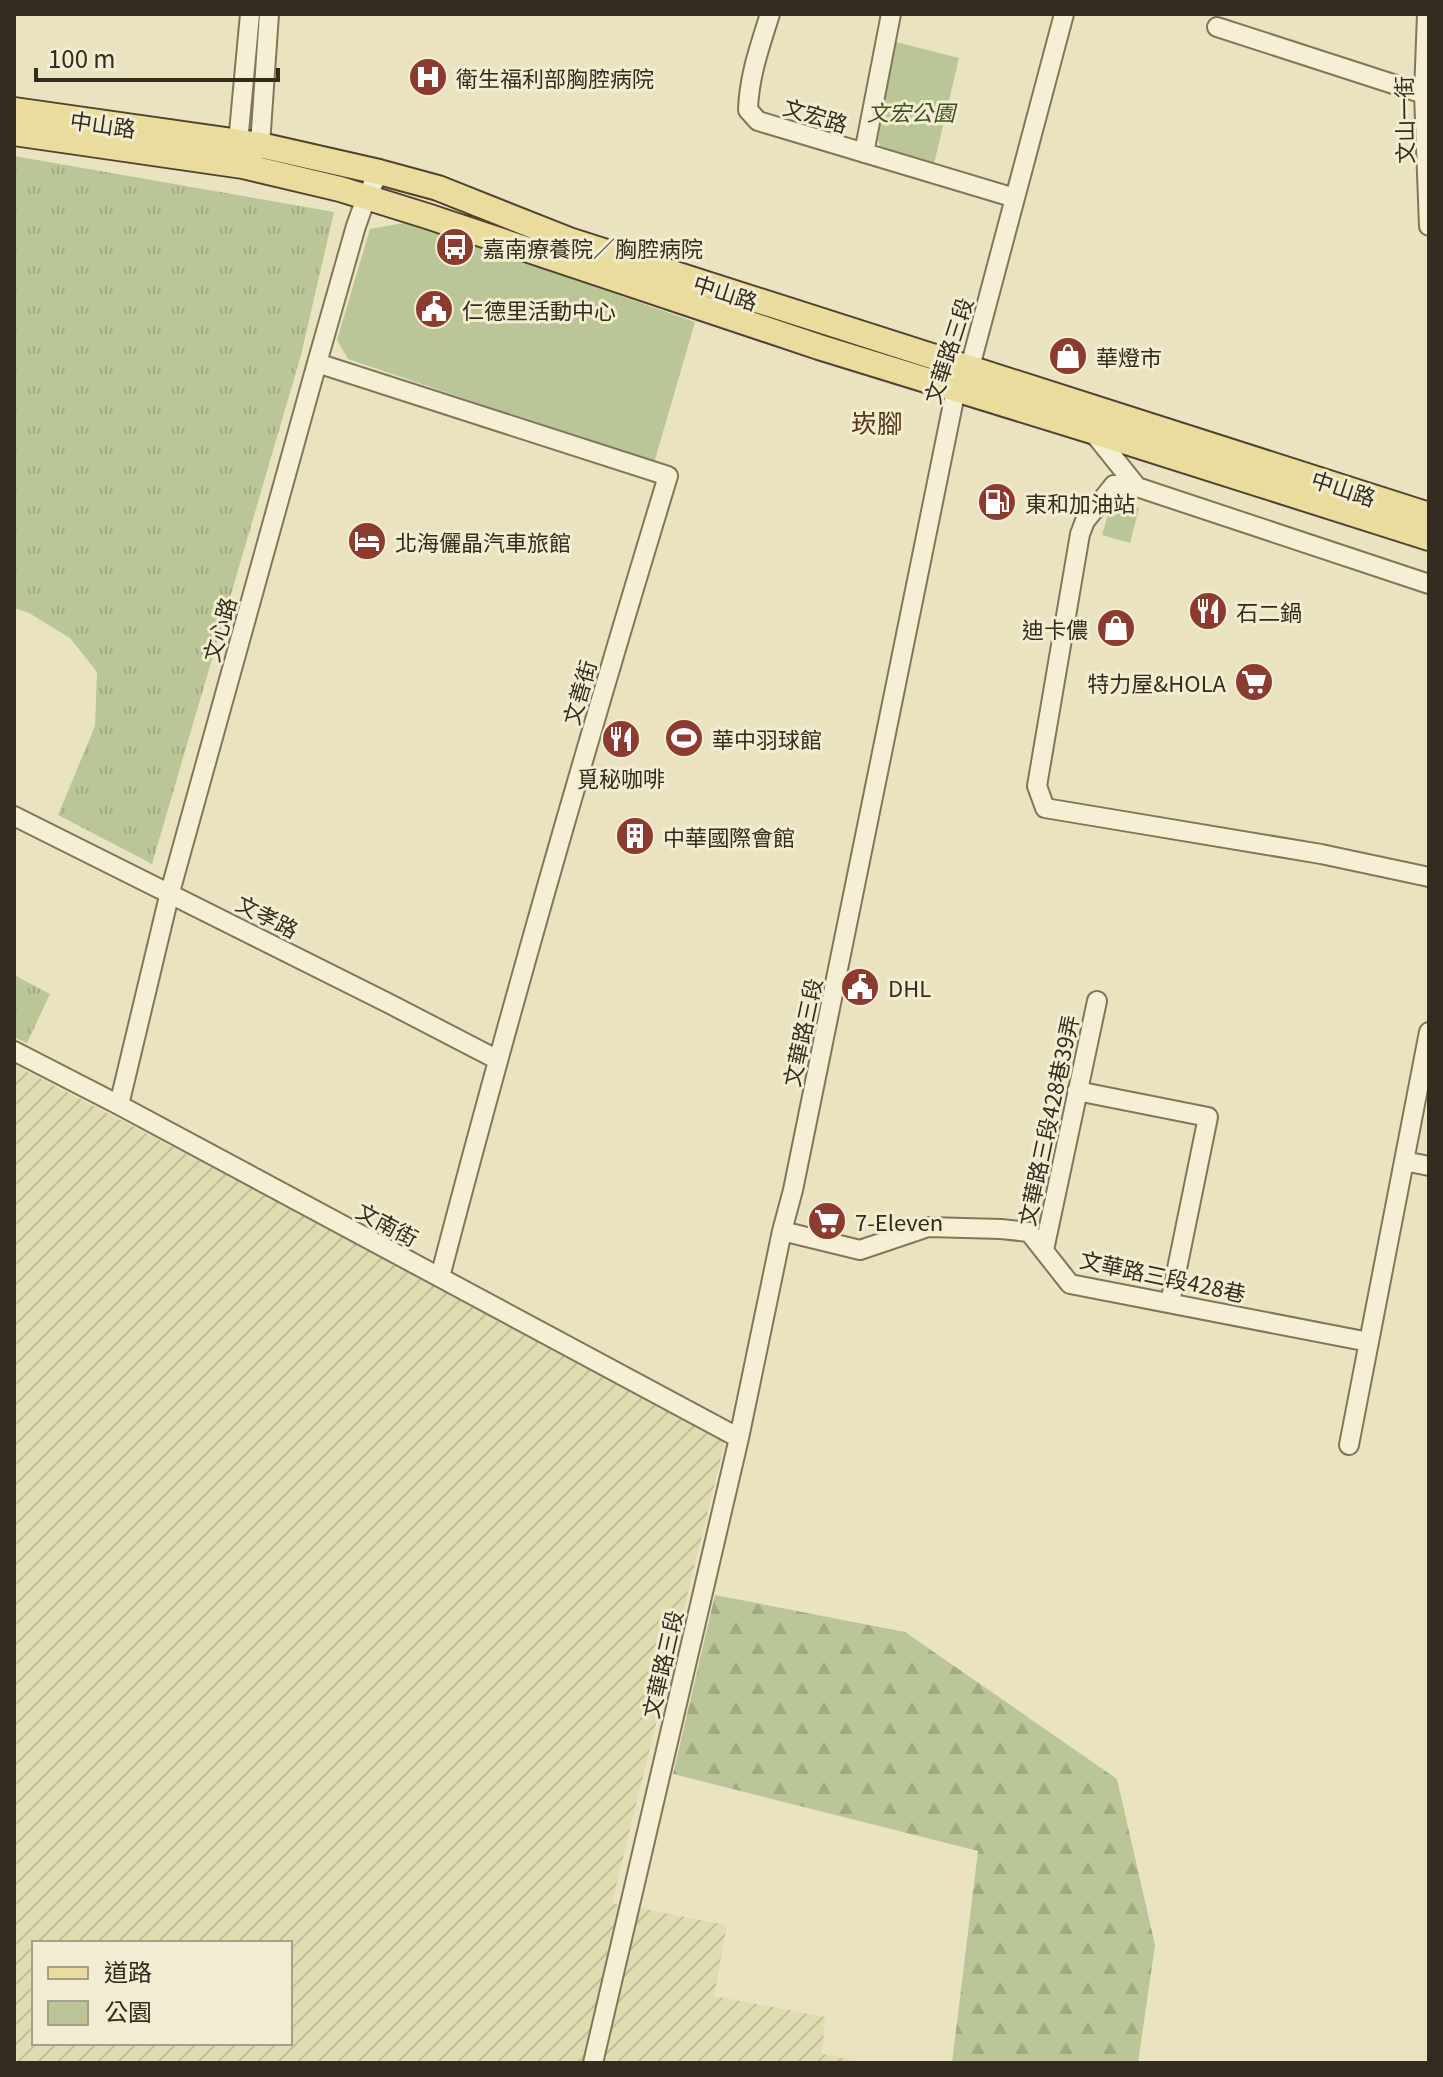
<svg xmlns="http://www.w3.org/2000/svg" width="1443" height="2077" font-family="Georgia,'Noto Sans TC',serif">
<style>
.farmland{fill:url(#farmland-furrows);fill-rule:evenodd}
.grass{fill:url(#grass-tufts)}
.forest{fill:url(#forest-firs)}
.park{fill:#bbc697}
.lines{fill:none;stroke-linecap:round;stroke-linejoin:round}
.minor-casing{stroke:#82755b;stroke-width:22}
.major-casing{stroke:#50422f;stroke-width:28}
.minor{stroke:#f5f0d4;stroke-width:18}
.major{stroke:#eadc9d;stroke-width:24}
.labels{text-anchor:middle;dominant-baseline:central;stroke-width:6;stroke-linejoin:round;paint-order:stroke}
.poi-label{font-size:22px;fill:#332b1e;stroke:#f2ecd1;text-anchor:start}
.park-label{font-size:22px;font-style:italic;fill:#3f4e26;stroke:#f2ecd1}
.street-label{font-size:22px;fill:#332b1e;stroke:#f2ecd1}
.quarter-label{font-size:26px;fill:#5c3521;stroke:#f2ecd1}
</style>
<defs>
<pattern id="farmland-furrows" width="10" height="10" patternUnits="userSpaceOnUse" patternTransform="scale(2)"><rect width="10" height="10" fill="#deddb0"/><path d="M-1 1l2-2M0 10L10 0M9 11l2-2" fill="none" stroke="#bfbe97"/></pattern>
<pattern id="grass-tufts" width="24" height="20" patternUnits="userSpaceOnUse" patternTransform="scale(2)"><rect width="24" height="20" fill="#bbc697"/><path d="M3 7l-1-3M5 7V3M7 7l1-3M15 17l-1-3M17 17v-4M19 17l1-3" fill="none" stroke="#a1aa82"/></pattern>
<pattern id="forest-firs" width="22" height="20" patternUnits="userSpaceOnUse" patternTransform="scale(2)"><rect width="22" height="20" fill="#bbc697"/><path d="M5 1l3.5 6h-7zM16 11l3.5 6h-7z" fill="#a1aa82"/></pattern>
</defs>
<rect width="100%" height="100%" fill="#eae3c2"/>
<path class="farmland" d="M 14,1065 L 432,1281 L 725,1441 L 612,1903 L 727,1925 L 714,1996 L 825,2017 L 822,2054 L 867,2063 L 14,2063 ZM 34,1943 L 290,1943 L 290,2043 L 34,2043 Z"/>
<path class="grass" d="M 14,156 L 334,212 L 301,355 L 152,864 L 58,815 L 95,726 L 97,672 L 70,638 L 29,613 L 14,608 Z
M 14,975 L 50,994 L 27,1043 L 14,1037 Z"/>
<path class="forest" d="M 715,1595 L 905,1632 L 1117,1779 L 1155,1945 L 1138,2063 L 952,2063 L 978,1851 L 673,1774 Z"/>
<path class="park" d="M 892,41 L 959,58 L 934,164 L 881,149 L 872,123 Z
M 410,222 L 695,322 L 654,463 L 348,359 L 337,340 L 370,229 Z
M 1112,501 L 1139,508 L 1130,543 L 1102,535 Z"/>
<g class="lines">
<g class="minor-casing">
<path id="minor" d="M 770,14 C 760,46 749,76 748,110 L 758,121 L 1015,198
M 1427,14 L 1424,94 L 1429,226
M 1217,27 L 1424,94
M 254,153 L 260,145 L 269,14
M 864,153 L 891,14
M 240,154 L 238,143 L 250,14
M 317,363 L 668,476 C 587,742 510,1009 440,1277
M 1092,431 L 1137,487 L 1429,584
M 1137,487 L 1114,485 L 1085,521 L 1080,534 L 1037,786 L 1045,808 L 1321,854 L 1429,877
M 14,816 L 390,1004 L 498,1060
M 14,1051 L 119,1105 L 739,1438
M 1077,1091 L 1208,1117 L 1170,1303
M 119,1105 L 170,892 L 317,363 L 356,226 L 366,198 L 379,172
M 1404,1161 L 1429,1166
M 782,1231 L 860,1250 L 928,1227 L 1001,1229 L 1029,1232 L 1070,1284 L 1369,1342
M 1044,1250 L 1097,1001
M 1349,1445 L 1429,1032
M 593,2063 L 739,1438 L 782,1231 L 793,1190 L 956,389 L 970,367 L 1064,14"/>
</g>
<g class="major-casing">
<path id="major" d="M 14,110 L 260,145 L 379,172 L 438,188 L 569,240 L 1429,515
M 14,133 L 243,166 L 340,189 L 427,216 L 819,347 L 1092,431 L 1429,538"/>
</g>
<use href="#minor" class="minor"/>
<use href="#major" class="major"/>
</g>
<defs>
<g id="hospital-disc" transform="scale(2)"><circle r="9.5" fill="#8b3b30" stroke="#f2ecd1"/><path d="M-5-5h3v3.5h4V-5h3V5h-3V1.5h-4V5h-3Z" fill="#fff"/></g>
<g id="bus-disc" transform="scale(2)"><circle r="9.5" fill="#8b3b30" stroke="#f2ecd1"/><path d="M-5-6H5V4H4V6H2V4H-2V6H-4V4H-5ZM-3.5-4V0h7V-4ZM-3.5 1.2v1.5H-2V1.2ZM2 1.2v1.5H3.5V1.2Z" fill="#fff"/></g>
<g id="civic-disc" transform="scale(2)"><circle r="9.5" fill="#8b3b30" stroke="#f2ecd1"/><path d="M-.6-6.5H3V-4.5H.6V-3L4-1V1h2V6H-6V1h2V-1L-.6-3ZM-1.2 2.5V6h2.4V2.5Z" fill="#fff"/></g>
<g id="shop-disc" transform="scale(2)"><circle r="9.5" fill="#8b3b30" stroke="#f2ecd1"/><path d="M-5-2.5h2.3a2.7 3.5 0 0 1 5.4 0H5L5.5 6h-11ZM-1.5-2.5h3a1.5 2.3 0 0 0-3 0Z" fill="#fff"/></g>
<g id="fuel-disc" transform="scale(2)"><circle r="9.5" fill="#8b3b30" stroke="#f2ecd1"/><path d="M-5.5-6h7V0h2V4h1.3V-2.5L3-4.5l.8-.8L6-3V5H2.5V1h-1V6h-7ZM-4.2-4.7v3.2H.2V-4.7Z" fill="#fff"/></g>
<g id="hotel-disc" transform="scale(2)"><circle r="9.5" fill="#8b3b30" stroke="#f2ecd1"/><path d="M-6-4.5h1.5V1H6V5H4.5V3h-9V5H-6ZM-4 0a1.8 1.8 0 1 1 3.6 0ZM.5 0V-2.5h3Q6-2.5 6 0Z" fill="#fff"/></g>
<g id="restaurant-disc" transform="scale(2)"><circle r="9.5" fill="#8b3b30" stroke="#f2ecd1"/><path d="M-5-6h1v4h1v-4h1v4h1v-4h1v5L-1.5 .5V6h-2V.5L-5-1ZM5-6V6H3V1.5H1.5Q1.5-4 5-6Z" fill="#fff"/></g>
<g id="supermarket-disc" transform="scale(2)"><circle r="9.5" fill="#8b3b30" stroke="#f2ecd1"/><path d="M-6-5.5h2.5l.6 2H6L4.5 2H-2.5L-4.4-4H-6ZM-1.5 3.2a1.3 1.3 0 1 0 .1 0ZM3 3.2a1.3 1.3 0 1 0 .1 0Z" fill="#fff"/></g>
<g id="stadium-disc" transform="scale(2)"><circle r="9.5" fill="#8b3b30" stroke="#f2ecd1"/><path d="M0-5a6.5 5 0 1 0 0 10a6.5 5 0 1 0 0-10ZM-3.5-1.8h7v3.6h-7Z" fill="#fff"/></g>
<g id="building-disc" transform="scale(2)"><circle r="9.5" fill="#8b3b30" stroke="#f2ecd1"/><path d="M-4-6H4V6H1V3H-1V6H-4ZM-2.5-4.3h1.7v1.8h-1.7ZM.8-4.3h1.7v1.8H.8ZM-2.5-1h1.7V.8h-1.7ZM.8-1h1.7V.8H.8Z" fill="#fff"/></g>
</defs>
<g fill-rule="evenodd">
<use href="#hospital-disc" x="428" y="77"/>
<use href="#bus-disc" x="455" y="247"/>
<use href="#civic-disc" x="434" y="309"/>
<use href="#shop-disc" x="1068" y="356"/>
<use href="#fuel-disc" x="997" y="502"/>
<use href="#hotel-disc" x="367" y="541"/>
<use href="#restaurant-disc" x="1208" y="611"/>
<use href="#shop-disc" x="1116" y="628"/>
<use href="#supermarket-disc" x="1254" y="682"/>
<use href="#stadium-disc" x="684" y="738"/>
<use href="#restaurant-disc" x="621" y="739"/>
<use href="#building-disc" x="635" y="836"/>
<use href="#civic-disc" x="860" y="987"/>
<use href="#supermarket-disc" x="827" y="1221"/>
</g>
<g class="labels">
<g class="poi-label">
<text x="456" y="77">衛生福利部胸腔病院</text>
<text x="483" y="247">嘉南療養院／胸腔病院</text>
<text x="462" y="309">仁德里活動中心</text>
<text x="1096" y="356">華燈市</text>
<text x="1025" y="502">東和加油站</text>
<text x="395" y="541">北海儷晶汽車旅館</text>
<text x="1236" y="611">石二鍋</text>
<text x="1088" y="628" text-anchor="end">迪卡儂</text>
<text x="1226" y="682" text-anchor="end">特力屋&amp;HOLA</text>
<text x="712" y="738">華中羽球館</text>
<text x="621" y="777" text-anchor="middle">覓秘咖啡</text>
<text x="663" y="836">中華國際會館</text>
<text x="888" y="987">DHL</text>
<text x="855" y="1221">7-Eleven</text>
</g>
<g class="park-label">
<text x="911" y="111">文宏公園</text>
</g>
<g class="street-label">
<text transform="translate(816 114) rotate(17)">文宏路</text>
<text transform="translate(1403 120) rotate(-91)">文山一街</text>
<text transform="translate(103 123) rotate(8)">中山路</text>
<text transform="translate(726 291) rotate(18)">中山路</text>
<text transform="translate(947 350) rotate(-72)">文華路三段</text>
<text transform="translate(1344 487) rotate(18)">中山路</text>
<text transform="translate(218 629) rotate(-74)">文心路</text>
<text transform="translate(578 692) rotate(-74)">文善街</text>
<text transform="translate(268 915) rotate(27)">文孝路</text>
<text transform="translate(801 1032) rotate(-78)">文華路三段</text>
<text transform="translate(1047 1120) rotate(-78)">文華路三段428巷39弄</text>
<text transform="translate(388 1223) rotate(28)">文南街</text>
<text transform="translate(1163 1275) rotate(12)">文華路三段428巷</text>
<text transform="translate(661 1664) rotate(-77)">文華路三段</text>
</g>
<g class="quarter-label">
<text x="877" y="421">崁腳</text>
</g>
</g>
<rect width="1443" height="2077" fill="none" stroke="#332b1e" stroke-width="32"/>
<rect x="32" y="1941" width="260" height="104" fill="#f2ecd1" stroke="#a69f89" stroke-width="2"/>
<rect x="48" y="1967" width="40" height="12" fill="#eadc9d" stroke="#a69f89" stroke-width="2"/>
<text x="104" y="1981" font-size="24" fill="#332b1e">道路</text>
<rect x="48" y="2001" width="40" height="24" fill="#bbc697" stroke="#a69f89" stroke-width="2"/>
<text x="104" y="2021" font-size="24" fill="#332b1e">公園</text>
<path d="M36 68v12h242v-12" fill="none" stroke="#332b1e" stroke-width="4"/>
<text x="48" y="68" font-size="24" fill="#332b1e" stroke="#f2ecd1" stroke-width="6" paint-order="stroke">100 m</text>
</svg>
